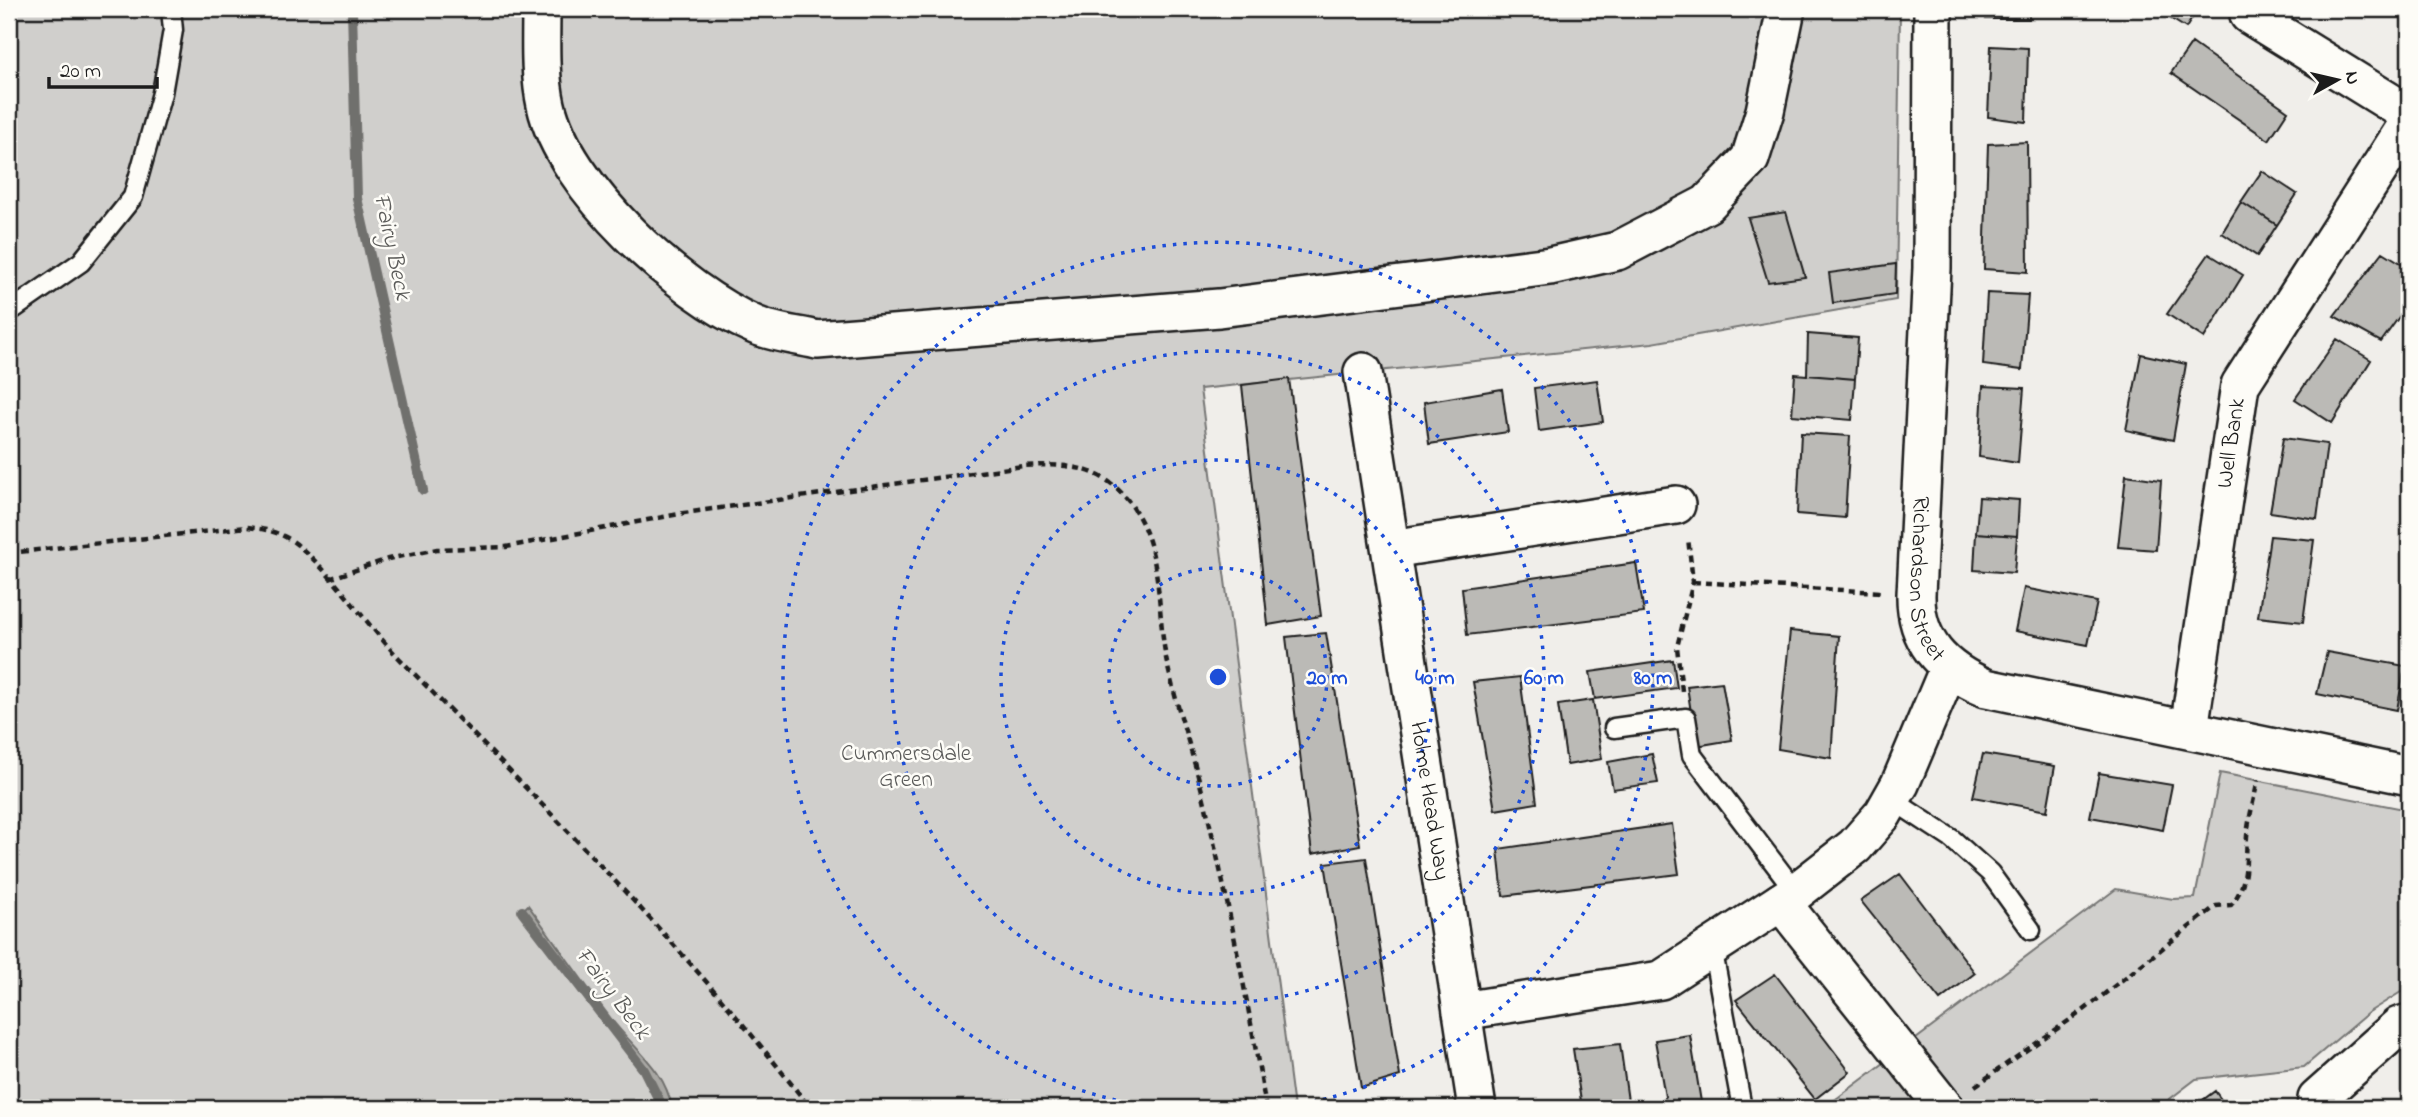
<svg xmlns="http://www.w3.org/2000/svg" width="2418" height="1117" font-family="'Indie Flower',sans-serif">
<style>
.green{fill:#d0cfcc;stroke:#767674;stroke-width:2}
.water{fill:#a8a7a3;stroke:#706f6d;stroke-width:2}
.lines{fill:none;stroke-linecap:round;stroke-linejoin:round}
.stream{stroke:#706f6d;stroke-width:10}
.building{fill:#bbbab6;stroke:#1c1c1c;stroke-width:2}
.service-casing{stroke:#1c1c1c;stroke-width:23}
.minor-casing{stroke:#1c1c1c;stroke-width:42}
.path{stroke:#1c1c1c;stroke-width:4.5;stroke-dasharray:7 5;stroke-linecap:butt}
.service{stroke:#fdfcf7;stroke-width:18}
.minor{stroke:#fdfcf7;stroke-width:37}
.ring{fill:none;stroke:#1d4ed8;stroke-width:3.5;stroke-dasharray:3.5 7}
.labels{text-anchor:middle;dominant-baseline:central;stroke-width:5;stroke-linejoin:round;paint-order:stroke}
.street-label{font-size:23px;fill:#1c1c1c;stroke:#fdfcf7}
.park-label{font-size:23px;fill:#5b5b5a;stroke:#fdfcf7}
.water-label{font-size:24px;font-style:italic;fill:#5b5b59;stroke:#fdfcf7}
.centre{fill:#1d4ed8;stroke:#fdfcf7;stroke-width:3.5}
.ring-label{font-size:21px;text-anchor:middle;font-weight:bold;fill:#1d4ed8;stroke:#fdfcf7;stroke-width:5;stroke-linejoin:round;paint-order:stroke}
</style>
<rect width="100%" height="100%" fill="#f0eeea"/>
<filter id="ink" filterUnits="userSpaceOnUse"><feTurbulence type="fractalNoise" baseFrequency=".0143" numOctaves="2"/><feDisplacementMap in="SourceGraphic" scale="14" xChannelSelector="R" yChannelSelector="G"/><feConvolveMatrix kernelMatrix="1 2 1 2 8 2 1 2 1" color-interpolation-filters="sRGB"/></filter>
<g filter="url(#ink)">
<path class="green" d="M 9,9 L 1900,9 L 1896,300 L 1652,343 L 1200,389 L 1294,1108 L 9,1108 Z
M 2220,773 L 2409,810 L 2409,987 L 2369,1012 L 2304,1067 L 2196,1079 L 2158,1108 L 1824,1108 L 2116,889 L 2173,899 L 2195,898 Z"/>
<path class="water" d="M 528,905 C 556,943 583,983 612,1020 C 635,1050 665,1069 672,1108 L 663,1108 L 644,1070 L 522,911 Z"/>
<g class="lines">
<path class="stream" d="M 352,9 L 357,198 L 423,490
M 522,911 L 644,1070 L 663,1108"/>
</g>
<path class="building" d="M 1987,9 L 2029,9 L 2029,19 L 1986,19 Z
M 2155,9 L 2198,9 L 2186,28 Z
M 2192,43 L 2288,111 L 2269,140 L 2171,73 Z
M 1991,46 L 2028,48 L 2026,122 L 1988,117 Z
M 2027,142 L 2028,272 L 1984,269 L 1988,144 Z
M 2262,171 L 2297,194 L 2277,225 L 2241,202 Z
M 2241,202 L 2277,225 L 2257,256 L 2222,233 Z
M 1786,212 L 1805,277 L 1768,282 L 1748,218 Z
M 2383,252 L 2409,268 L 2409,303 L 2381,342 L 2334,316 Z
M 2209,254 L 2243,275 L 2204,338 L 2167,314 Z
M 1896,264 L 1895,294 L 1833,303 L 1829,273 Z
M 1987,293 L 2028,295 L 2022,370 L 1983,365 Z
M 1808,334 L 1858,338 L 1855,379 L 1807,375 Z
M 2337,339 L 2371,360 L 2332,423 L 2295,399 Z
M 2141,354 L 2186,364 L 2173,440 L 2126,430 Z
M 1795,374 L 1855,379 L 1852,420 L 1792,415 Z
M 1289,379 L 1321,616 L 1268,625 L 1242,385 Z
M 1597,380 L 1603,422 L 1539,431 L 1534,388 Z
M 1983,386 L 2024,388 L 2018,463 L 1979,457 Z
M 1502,389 L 1508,432 L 1429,444 L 1424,402 Z
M 1801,433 L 1850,436 L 1845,518 L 1797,514 Z
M 2283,438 L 2327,444 L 2317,519 L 2270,512 Z
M 2126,475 L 2161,480 L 2156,550 L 2118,547 Z
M 1979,497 L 2019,500 L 2017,536 L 1976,533 Z
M 1976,533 L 2017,536 L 2014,573 L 1974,570 Z
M 2270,536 L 2314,540 L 2303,622 L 2258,617 Z
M 1636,563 L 1644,613 L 1467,635 L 1462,588 Z
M 2024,588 L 2097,602 L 2088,645 L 2015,631 Z
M 1790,631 L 1839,636 L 1831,758 L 1778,749 Z
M 1326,633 L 1360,845 L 1312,854 L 1286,637 Z
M 2327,652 L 2405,666 L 2397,710 L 2317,694 Z
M 1673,660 L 1677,688 L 1595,699 L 1590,672 Z
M 1520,677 L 1537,803 L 1495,810 L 1473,682 Z
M 1722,682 L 1732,740 L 1696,746 L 1687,686 Z
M 1593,700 L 1602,759 L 1567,765 L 1558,705 Z
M 1652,754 L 1658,783 L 1613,789 L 1608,762 Z
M 1983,754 L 2055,766 L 2047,811 L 1973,797 Z
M 2099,773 L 2172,785 L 2163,830 L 2090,817 Z
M 1672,824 L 1679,874 L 1503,896 L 1498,849 Z
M 1366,858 L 1400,1076 L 1361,1088 L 1325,863 Z
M 1900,874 L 1975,973 L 1940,1000 L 1861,901 Z
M 1775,974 L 1850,1072 L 1815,1099 L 1736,1000 Z
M 1690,1035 L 1702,1108 L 1667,1108 L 1655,1040 Z
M 1620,1044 L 1629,1108 L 1582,1108 L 1573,1049 Z
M 2215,1091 L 2227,1108 L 2192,1108 Z
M 1385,1101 L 1386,1108 L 1345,1108 L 1345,1105 Z"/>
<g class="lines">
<g class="service-casing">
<path id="service" d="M 9,312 L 81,262 L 133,197 L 162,93 L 173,30 L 171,9
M 1614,728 L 1686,718 L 1692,755 L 1796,892
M 1891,799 L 1952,839 L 1990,873 L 2031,930
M 1712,947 L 1742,1108"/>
</g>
<g class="minor-casing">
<g id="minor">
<path d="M 541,9 C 541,40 539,74 546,105 C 564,187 680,293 755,325 C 773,333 797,335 817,340 L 1219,308 L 1550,266 L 1617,251 L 1707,204 L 1750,159 L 1765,111 L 1786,9"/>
<path id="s1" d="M 1933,9 L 1932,268 L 1916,594 C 1915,643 1944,670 1986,688 L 2409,776"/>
<path d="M 2249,15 L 2409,114"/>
<path id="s2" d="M 1363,372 L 1477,1108"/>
<path d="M 1391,549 L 1676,505"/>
<path id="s3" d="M 2189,729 L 2240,385 L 2409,122"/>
<path d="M 1781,902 L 1945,1108"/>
<path d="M 1462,1011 L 1661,980 L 1796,892 L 1855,846 L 1883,814 L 1900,784 L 1948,670"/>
<path d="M 2316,1108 L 2317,1099 L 2399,1026 L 2409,1023"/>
</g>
</g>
<path class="path" d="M 9,553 L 247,527 C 267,529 284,533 300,547 C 337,579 365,623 399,658 C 541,804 686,946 810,1108
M 329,579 L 388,559 L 437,549 L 506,547 L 684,513 L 1023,466 C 1070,463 1106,466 1134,509 C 1164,555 1156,611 1167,663 C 1178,713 1196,762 1207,812 C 1230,910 1249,1009 1266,1108
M 1693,582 L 1881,592
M 1682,691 L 1677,647 L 1693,582 L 1688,538
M 1975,1086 L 2084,1010 L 2216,906 L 2231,905 C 2249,883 2245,862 2247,836 C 2249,817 2254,799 2258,780"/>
<use href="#service" class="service"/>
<use href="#minor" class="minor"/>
</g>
</g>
<g class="ring">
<circle cx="1218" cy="677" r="109"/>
<circle cx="1218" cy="677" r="217"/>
<circle cx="1218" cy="677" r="326"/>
<path d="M1157 1108A435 435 0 1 1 1279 1108"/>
</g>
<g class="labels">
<g class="street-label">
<text stroke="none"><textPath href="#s3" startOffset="289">Well Bank</textPath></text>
<text stroke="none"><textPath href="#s1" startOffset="572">Richardson Street</textPath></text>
<text stroke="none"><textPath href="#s2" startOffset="434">Holme Head Way</textPath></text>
</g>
<g class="park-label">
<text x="906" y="754">Cummersdale<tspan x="906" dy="26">Green</tspan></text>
</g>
<g class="water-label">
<text transform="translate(391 247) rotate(78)">Fairy Beck</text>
<text transform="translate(612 994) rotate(53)">Fairy Beck</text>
</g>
</g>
<circle cx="1218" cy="677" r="10" class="centre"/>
<g class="ring-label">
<text x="1327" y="684">20 m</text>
<text x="1435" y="684">40 m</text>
<text x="1544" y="684">60 m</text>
<text x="1653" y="684">80 m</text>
</g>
<rect width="2418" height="1117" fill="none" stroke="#fdfcf7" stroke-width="35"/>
<rect x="18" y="18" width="2383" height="1082" fill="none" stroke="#1c1c1c" stroke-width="2.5" filter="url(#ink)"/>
<g transform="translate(2337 80) rotate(82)" stroke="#fdfcf7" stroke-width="5" paint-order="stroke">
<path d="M0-5L12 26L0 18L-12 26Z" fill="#1c1c1c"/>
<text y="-10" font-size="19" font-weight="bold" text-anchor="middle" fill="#1c1c1c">N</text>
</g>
<path d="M49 77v10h108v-10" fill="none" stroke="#1c1c1c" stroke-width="3.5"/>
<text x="60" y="77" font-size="21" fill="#1c1c1c" stroke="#fdfcf7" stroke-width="5" paint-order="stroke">20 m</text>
</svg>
